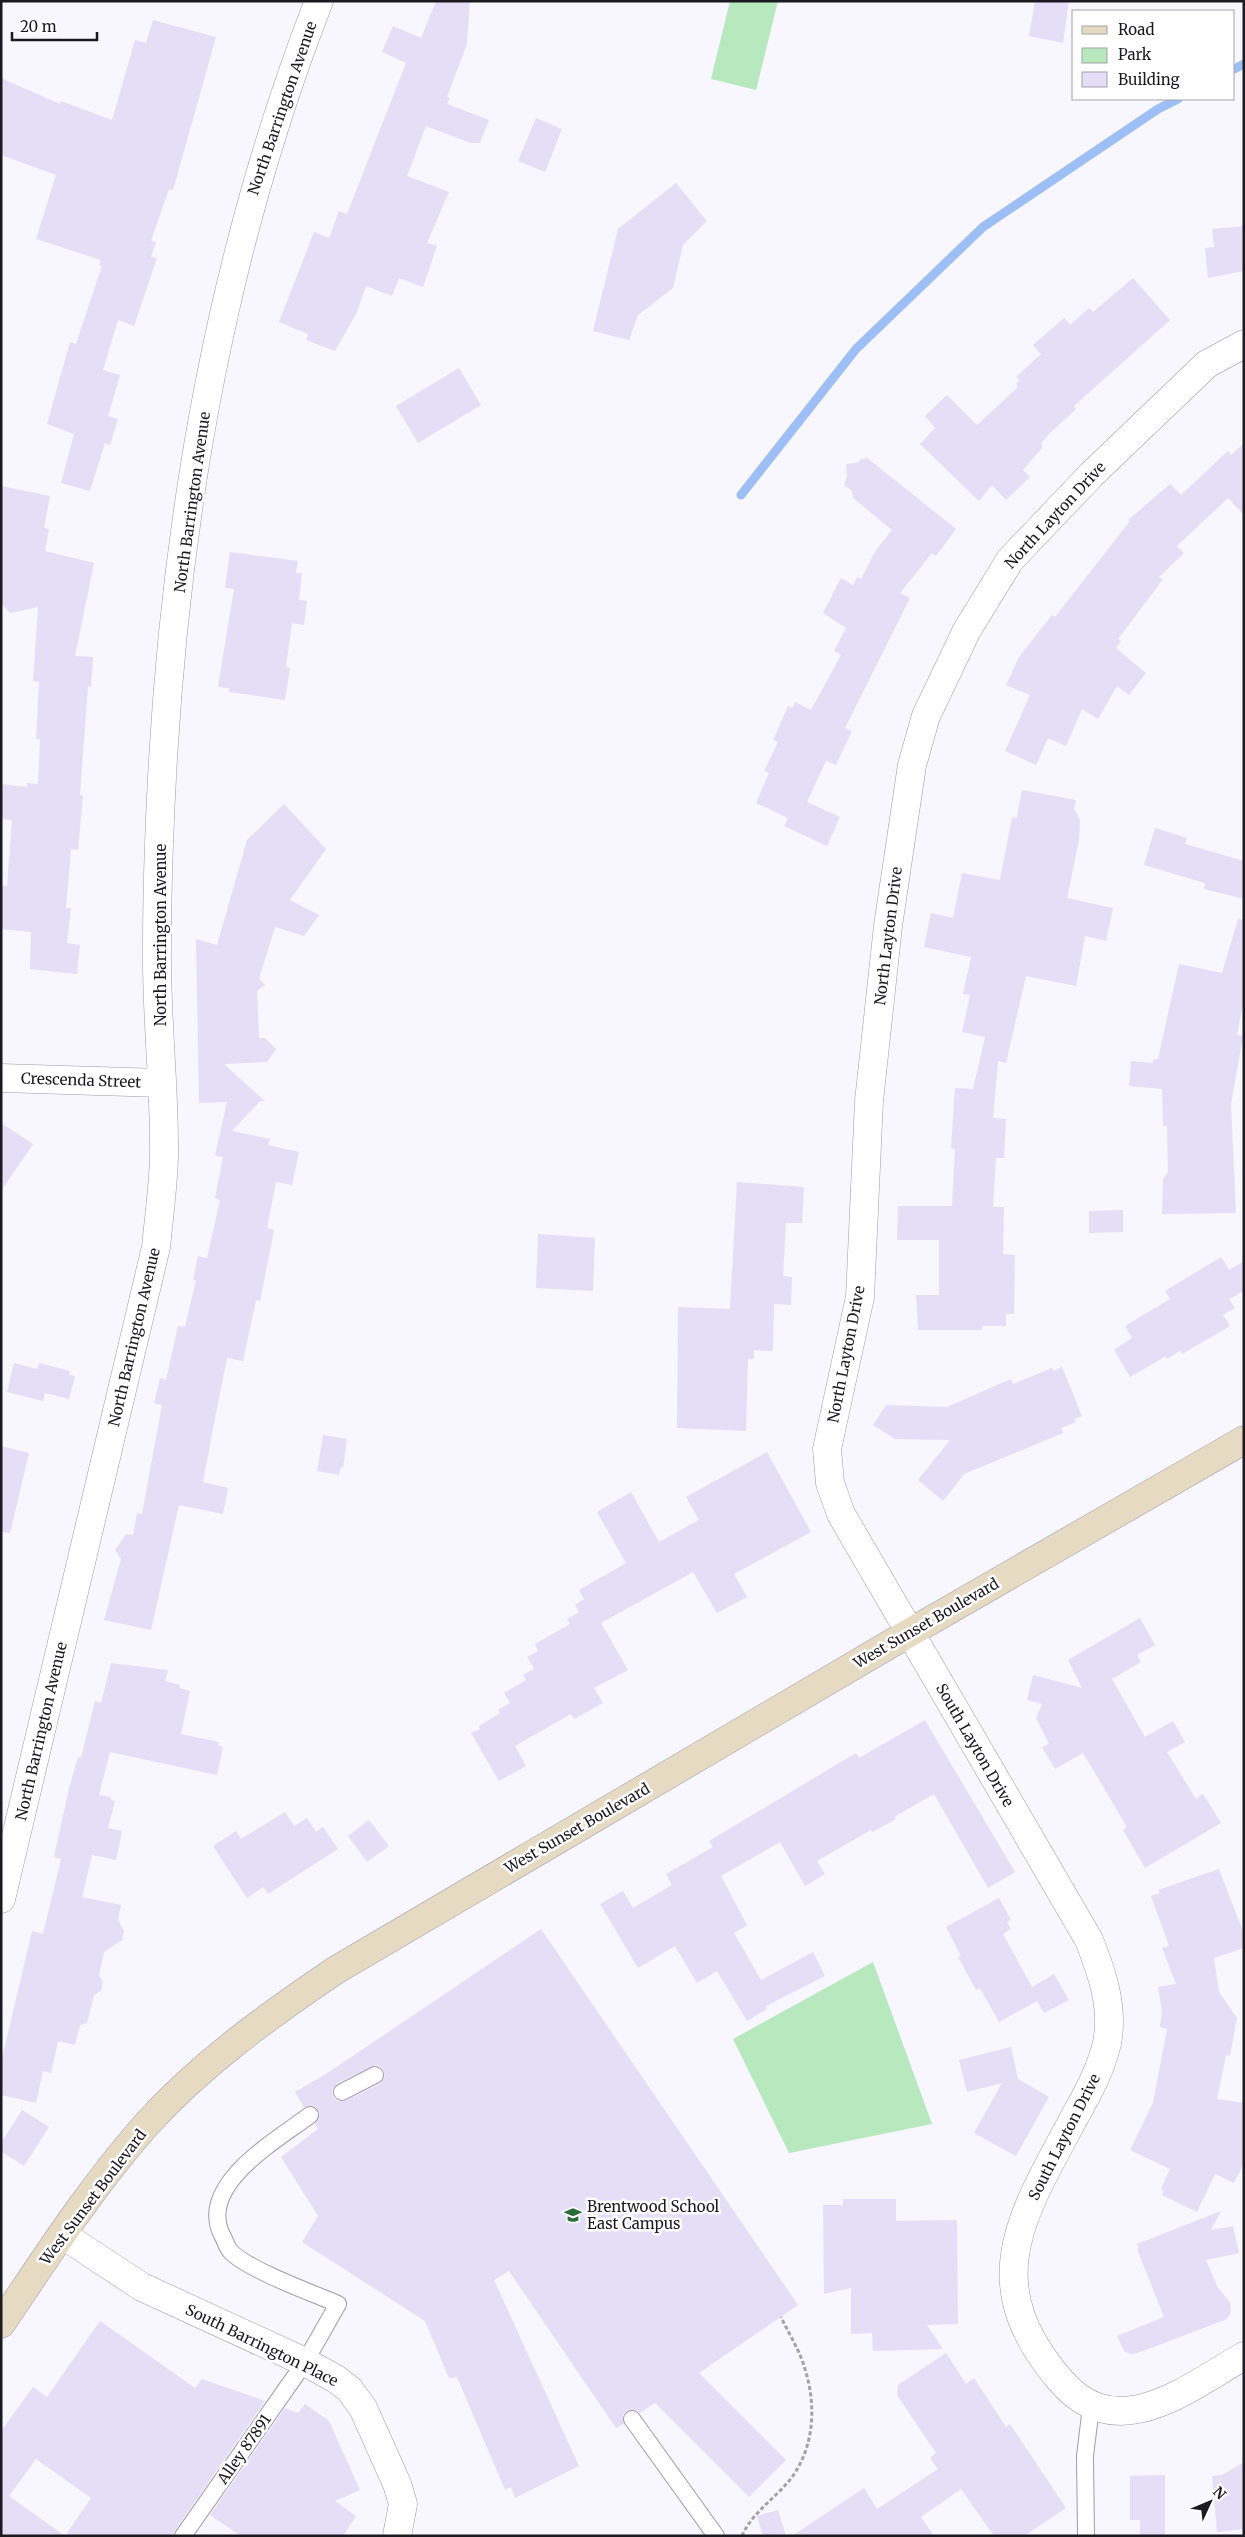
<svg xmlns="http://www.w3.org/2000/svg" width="1245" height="2537" font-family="Merriweather,serif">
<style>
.green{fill:#b7e8be}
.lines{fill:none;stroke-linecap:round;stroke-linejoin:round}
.stream{stroke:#9dbff5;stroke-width:9}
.building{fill:#e4def7;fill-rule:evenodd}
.service-casing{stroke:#a09bae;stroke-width:18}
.minor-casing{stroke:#a09bae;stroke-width:29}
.secondary-casing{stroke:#a09bae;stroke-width:29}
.path{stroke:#a3a1a8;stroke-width:3;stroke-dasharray:4 2.5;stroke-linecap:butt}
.service{stroke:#fff;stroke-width:16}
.minor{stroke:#fff;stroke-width:28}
.secondary{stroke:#e7dac2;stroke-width:28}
.labels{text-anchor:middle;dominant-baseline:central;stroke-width:5;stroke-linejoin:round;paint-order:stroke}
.street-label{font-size:15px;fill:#1c1a21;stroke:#fff}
.poi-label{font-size:15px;fill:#1c1a21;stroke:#fff;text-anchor:start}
</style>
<rect width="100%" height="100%" fill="#f8f6fe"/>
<path class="green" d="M 730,1 L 778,1 L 756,90 L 711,79 Z
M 873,1962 L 932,2124 L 789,2153 L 733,2039 Z"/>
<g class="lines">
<path class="stream" d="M 1234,69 L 1244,64
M 741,495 L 856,349 L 983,227 L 1158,109 L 1178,99"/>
</g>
<path class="building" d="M 436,1 L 470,1 L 467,44 L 447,97 L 450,98 L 447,104 L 489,120 L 480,143 L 471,143 L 426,126 L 407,176 L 449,192 L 427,243 L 437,246 L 423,287 L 399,278 L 392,296 L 366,286 L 357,312 L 335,351 L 306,340 L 308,334 L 279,322 L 314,232 L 329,238 L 339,211 L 347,214 L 406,63 L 382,52 L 393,26 L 421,38 Z
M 1035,1 L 1069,1 L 1063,43 L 1029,36 Z
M 153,20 L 216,37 L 173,190 L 169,189 L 151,241 L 156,242 L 151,257 L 157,258 L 134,326 L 118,320 L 103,370 L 120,375 L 108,416 L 118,419 L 110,445 L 105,443 L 90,491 L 61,483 L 74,434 L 47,424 L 70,342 L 76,344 L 102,266 L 99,265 L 101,260 L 36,239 L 56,175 L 1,155 L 1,78 L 60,104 L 61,101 L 112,120 L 135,40 L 146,43 Z
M 536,118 L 562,129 L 545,172 L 518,161 Z
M 676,183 L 707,221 L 683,245 L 673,288 L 638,315 L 629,340 L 593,331 L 618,229 Z
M 1244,226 L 1244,271 L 1208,278 L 1205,248 L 1214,247 L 1212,229 Z
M 1133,278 L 1170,320 L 1074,406 L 1076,409 L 1049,434 L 1042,442 L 1042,448 L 1023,470 L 1030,477 L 1006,500 L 992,485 L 979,501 L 920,444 L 935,428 L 925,416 L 947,395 L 977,425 L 1018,387 L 1016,384 L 1020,380 L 1016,377 L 1041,354 L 1033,345 L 1064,318 L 1070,325 L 1089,308 L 1093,312 Z
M 459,368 L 481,405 L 418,443 L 396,406 Z
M 1244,443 L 1244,515 L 1228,498 L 1177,546 L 1184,553 L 1159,577 L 1163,580 L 1161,582 L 1118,639 L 1121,641 L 1116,648 L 1146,673 L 1129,695 L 1117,686 L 1098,719 L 1082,709 L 1066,746 L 1048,738 L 1036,765 L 1005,751 L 1030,695 L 1006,685 L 1019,657 L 1052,615 L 1055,617 L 1130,521 L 1128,520 L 1170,484 L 1181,495 L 1228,451 L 1231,455 Z
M 866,457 L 956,529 L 936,556 L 932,553 L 900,593 L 910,598 L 845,728 L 852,731 L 836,765 L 826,761 L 807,802 L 840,817 L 827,846 L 784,826 L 788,818 L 756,803 L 769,773 L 764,771 L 778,742 L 773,740 L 788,706 L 793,708 L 795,702 L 811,710 L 841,655 L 834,651 L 846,628 L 823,613 L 841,578 L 853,585 L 857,577 L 861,579 L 876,550 L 892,530 L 853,498 L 852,491 L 844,485 L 847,476 L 846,464 L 857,463 L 862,458 L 864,460 Z
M 1,486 L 50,496 L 44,528 L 49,529 L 45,551 L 94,563 L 75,656 L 93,657 L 91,687 L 88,686 L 80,795 L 83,795 L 78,850 L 71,849 L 66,908 L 71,908 L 67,943 L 80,945 L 77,974 L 30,969 L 31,932 L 1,929 L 1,885 L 7,886 L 12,820 L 1,819 L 1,784 L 27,787 L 27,783 L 38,784 L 40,739 L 36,739 L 39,682 L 33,681 L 38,607 L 10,613 L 1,603 Z
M 230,552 L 298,561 L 296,573 L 302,573 L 299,600 L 307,601 L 304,625 L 292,623 L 286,667 L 290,668 L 285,700 L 229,692 L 229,688 L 218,687 L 234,589 L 225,588 Z
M 1022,790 L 1076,800 L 1074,808 L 1080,820 L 1079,840 L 1067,898 L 1113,908 L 1106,941 L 1085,936 L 1076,986 L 1026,976 L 1006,1063 L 998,1061 L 993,1118 L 1006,1119 L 1004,1158 L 996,1158 L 993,1207 L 1004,1207 L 1003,1254 L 1015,1255 L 1014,1314 L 1006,1314 L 1006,1326 L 982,1326 L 982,1330 L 918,1330 L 916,1295 L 939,1295 L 939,1240 L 897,1240 L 898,1206 L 952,1206 L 955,1149 L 951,1148 L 955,1088 L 973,1089 L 985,1037 L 962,1032 L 970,995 L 963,994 L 971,957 L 924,947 L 931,913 L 953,918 L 962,873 L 1000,880 L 1012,817 L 1017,818 Z
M 284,804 L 326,849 L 290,900 L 319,915 L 304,936 L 275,927 L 259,979 L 265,985 L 257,991 L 259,1038 L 265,1038 L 276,1049 L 267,1062 L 224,1064 L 265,1101 L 260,1101 L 232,1131 L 270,1139 L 268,1145 L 299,1152 L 292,1185 L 276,1182 L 267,1228 L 274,1230 L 260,1301 L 256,1300 L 243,1361 L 227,1358 L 215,1418 L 203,1482 L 228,1488 L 223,1514 L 179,1505 L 151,1630 L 104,1620 L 121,1559 L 115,1550 L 126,1534 L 133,1535 L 137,1513 L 142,1514 L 162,1405 L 154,1403 L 160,1378 L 166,1380 L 178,1326 L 185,1327 L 196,1280 L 193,1280 L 198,1256 L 207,1258 L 220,1200 L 215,1198 L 223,1157 L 215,1156 L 227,1102 L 199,1103 L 196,939 L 217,945 L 247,840 Z
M 1155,828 L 1187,838 L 1185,844 L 1244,861 L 1244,899 L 1204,889 L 1205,883 L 1144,865 Z
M 1238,919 L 1244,920 L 1244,999 L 1237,1035 L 1243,1036 L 1231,1104 L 1236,1213 L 1162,1214 L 1163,1179 L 1168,1172 L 1167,1126 L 1163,1126 L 1162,1089 L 1129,1086 L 1131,1061 L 1153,1063 L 1153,1059 L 1158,1059 L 1179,964 L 1222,973 Z
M 1,1123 L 33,1144 L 1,1191 Z
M 737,1182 L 804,1187 L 802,1223 L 786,1223 L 783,1276 L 792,1277 L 791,1305 L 774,1304 L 773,1351 L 754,1350 L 754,1359 L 748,1359 L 746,1431 L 677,1428 L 678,1307 L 730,1309 Z
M 1123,1210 L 1123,1232 L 1089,1233 L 1089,1211 Z
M 538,1234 L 595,1238 L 593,1291 L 536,1288 Z
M 1221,1257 L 1229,1270 L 1244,1261 L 1244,1291 L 1229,1299 L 1235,1308 L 1223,1315 L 1230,1326 L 1182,1354 L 1180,1351 L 1167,1359 L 1166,1356 L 1130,1377 L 1114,1350 L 1132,1338 L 1125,1326 L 1170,1299 L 1165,1291 Z
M 14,1363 L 37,1369 L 39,1363 L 70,1371 L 69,1375 L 75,1376 L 69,1399 L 45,1393 L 43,1401 L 7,1392 Z
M 1062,1367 L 1082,1416 L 1075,1419 L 1076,1422 L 1061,1428 L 1063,1433 L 964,1474 L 943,1501 L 918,1480 L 950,1440 L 895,1439 L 873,1425 L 886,1405 L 947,1407 L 1011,1379 L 1013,1384 L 1052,1368 L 1054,1371 Z
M 323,1435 L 347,1439 L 343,1468 L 341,1467 L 339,1475 L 317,1471 Z
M 1,1446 L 29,1453 L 10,1533 L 1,1532 Z
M 767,1452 L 811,1532 L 734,1574 L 747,1597 L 717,1613 L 693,1572 L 601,1623 L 628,1670 L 594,1688 L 603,1703 L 574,1719 L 571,1714 L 515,1746 L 526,1766 L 499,1781 L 471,1733 L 480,1729 L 479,1726 L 500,1713 L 498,1710 L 510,1703 L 504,1693 L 526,1680 L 523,1675 L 534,1669 L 527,1657 L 538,1651 L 535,1644 L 570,1624 L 567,1619 L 579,1612 L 575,1605 L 584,1599 L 579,1590 L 626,1563 L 597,1512 L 631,1492 L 659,1542 L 699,1520 L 686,1497 Z
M 1140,1618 L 1155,1645 L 1137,1655 L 1141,1662 L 1112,1679 L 1145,1737 L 1173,1721 L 1185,1742 L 1167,1752 L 1196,1799 L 1203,1794 L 1221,1823 L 1145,1868 L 1123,1830 L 1127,1827 L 1083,1753 L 1055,1769 L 1042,1747 L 1049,1744 L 1036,1718 L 1042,1704 L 1027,1700 L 1033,1675 L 1082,1688 L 1068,1660 Z
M 111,1663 L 168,1670 L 165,1681 L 180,1685 L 179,1688 L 190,1691 L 181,1734 L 219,1742 L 218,1746 L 223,1747 L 217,1775 L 110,1752 L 99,1795 L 111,1797 L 111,1800 L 115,1801 L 108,1828 L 122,1831 L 116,1860 L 92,1855 L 82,1897 L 121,1905 L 118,1920 L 124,1931 L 122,1940 L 104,1952 L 99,1975 L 103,1982 L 101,1991 L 94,1995 L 87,2023 L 80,2025 L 75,2045 L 58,2041 L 51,2073 L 43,2071 L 36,2103 L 1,2095 L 1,2063 L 32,1931 L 43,1934 L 61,1859 L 54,1857 L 69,1788 L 78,1757 L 81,1758 L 95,1701 L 101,1703 Z
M 925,1720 L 1015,1872 L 988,1888 L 934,1794 L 894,1817 L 896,1819 L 872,1832 L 871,1830 L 817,1861 L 825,1874 L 805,1886 L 780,1842 L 721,1876 L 747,1925 L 734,1933 L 761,1980 L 813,1952 L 825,1976 L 766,2006 L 767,2009 L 747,2021 L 717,1971 L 697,1983 L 675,1946 L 638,1968 L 600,1904 L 623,1891 L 633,1908 L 672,1885 L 666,1874 L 713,1847 L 709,1841 L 856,1753 L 859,1758 Z
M 285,1812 L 294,1826 L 307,1818 L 316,1832 L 323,1827 L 338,1849 L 268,1894 L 263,1887 L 247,1898 L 213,1846 L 236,1831 L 241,1839 Z
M 369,1820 L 389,1846 L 367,1862 L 348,1836 Z
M 1219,1869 L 1244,1934 L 1244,1948 L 1214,1958 L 1219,1992 L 1237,2018 L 1230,2056 L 1226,2055 L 1217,2099 L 1244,2103 L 1244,2163 L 1234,2183 L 1215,2174 L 1197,2212 L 1162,2195 L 1164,2191 L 1161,2189 L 1170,2169 L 1130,2150 L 1153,2103 L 1167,2029 L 1160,2027 L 1162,2012 L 1158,1987 L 1176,1984 L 1162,1948 L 1169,1946 L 1151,1896 L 1160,1893 L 1158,1890 Z
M 999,1898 L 1011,1920 L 1007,1922 L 1011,1929 L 1003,1934 L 1032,1987 L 1054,1974 L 1069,2000 L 1044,2013 L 1037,2001 L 999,2022 L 980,1988 L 976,1990 L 958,1957 L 961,1956 L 946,1927 Z
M 541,1929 L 798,2305 L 699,2373 L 786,2460 L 749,2497 L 655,2403 L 640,2413 L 636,2410 L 627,2411 L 623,2415 L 624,2424 L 616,2428 L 509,2271 L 494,2280 L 579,2466 L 515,2498 L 511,2487 L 505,2490 L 457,2377 L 449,2378 L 425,2321 L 302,2242 L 318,2216 L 281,2157 L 318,2129 L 315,2124 L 320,2114 L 315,2106 L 304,2107 L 295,2092 L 329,2072 ZM 376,2065 L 381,2067 L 385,2075 L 380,2084 L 346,2101 L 337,2101 L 333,2097 L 332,2091 L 337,2083 Z
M 1011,2047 L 1018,2079 L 1049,2097 L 1016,2156 L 974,2133 L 1002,2083 L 967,2092 L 959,2060 Z
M 22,2110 L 49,2127 L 24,2166 L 1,2151 L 1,2143 Z
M 843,2199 L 896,2199 L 896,2221 L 957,2220 L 958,2324 L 927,2325 L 943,2349 L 873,2351 L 872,2333 L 851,2334 L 851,2288 L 824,2294 L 823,2205 L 843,2205 Z
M 1221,2211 L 1211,2230 L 1233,2226 L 1239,2253 L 1206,2260 L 1218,2288 L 1230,2302 L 1231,2312 L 1227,2319 L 1138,2353 L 1131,2354 L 1124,2351 L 1117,2336 L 1164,2317 L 1137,2249 L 1139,2248 L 1137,2244 Z
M 100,2321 L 195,2388 L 202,2379 L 265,2401 L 171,2536 L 1,2536 L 1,2431 L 33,2387 L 47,2397 ZM 36,2459 L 91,2498 L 65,2536 L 9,2496 Z
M 946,2353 L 966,2384 L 974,2378 L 1006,2427 L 1010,2424 L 1066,2508 L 1024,2536 L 994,2536 L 961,2489 L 921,2517 L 934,2536 L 792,2536 L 864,2488 L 877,2509 L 938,2469 L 930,2458 L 936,2453 L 897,2395 L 898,2385 Z
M 305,2404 L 329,2421 L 360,2490 L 335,2501 L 356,2516 L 343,2536 L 241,2536 L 210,2515 L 285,2408 L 298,2413 Z
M 1244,2462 L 1244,2529 L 1217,2532 L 1212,2476 L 1222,2475 Z
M 1165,2475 L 1165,2536 L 1140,2536 L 1140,2520 L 1130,2520 L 1130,2476 Z
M 778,2510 L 786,2536 L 763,2536 L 757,2516 Z"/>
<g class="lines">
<g class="service-casing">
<path id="service" d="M 342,2092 L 375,2075
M 632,2419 L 716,2536
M 183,2536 L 305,2362 L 338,2304 C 312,2293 249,2270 231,2252 C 227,2248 225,2240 222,2235 C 197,2185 277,2140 310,2115
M 1086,2536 L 1085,2456 L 1091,2407"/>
</g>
<g class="minor-casing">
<path id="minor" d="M 1244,344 L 1207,364 L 1092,474 L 1010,560 L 967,630 L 926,716 L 912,765 L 888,926 L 869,1101 L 860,1297 L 827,1449 L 830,1483 L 841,1514 L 1089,1940 C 1102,1973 1114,2007 1107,2043 C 1101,2069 1088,2093 1075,2116 C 1023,2214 975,2281 1060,2380 C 1117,2447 1186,2389 1244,2356
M 1,1078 L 162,1083
M 1,1899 L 156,1247 C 159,1217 163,1187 164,1158 C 165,1088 156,1018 157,948 C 157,891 159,834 162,777 C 176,513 223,247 319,1
M 63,2235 L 142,2287 L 305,2362 L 336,2379 L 349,2389 L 363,2408 L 397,2484 L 403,2504 L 397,2536"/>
</g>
<g class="secondary-casing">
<path id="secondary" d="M 1,2324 C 47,2256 92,2186 146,2125 C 201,2064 268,2016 336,1970 L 909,1633 L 1244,1440"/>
</g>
<path class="path" d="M 742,2536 C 752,2513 773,2500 789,2481 C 814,2450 817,2407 805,2369 C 800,2351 789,2334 781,2317"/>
<use href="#service" class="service"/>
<use href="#minor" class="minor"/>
<use href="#secondary" class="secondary"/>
</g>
<defs>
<g id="school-bare" transform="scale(1.35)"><path d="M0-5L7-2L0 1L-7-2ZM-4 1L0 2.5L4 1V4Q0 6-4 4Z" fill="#286c37" stroke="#fff" stroke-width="2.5" paint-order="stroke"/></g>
</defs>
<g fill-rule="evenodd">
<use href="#school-bare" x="573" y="2215"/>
</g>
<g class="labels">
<g class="street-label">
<text transform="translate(282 108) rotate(-71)">North Barrington Avenue</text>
<text transform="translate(192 502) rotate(-82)">North Barrington Avenue</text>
<text transform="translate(1055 515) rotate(-47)">North Layton Drive</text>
<text transform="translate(160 935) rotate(-90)">North Barrington Avenue</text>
<text transform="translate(888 936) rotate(-83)">North Layton Drive</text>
<text transform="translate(81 1080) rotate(2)">Crescenda Street</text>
<text transform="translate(134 1337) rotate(-77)">North Barrington Avenue</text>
<text transform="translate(846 1354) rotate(-79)">North Layton Drive</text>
<text transform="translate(926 1623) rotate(-30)">West Sunset Boulevard</text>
<text transform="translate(41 1731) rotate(-77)">North Barrington Avenue</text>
<text transform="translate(975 1745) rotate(60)">South Layton Drive</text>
<text transform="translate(577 1828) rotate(-30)">West Sunset Boulevard</text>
<text transform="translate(1064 2137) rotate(-63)">South Layton Drive</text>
<text transform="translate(93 2197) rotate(-53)">West Sunset Boulevard</text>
<text transform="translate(262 2345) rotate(26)">South Barrington Place</text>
<text transform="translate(244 2449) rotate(-55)">Alley 87891</text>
</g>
<g class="poi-label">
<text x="587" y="2206">Brentwood School<tspan x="587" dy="17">East Campus</tspan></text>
</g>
</g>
<rect width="1245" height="2537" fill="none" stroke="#1c1a21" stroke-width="5"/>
<rect x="1072" y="10" width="162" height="90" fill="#ffffff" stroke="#a4a3a6"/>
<rect x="1082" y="26" width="25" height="8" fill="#e7dac2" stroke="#a4a3a6"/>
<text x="1118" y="35" font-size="15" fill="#1c1a21">Road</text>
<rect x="1082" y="48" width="25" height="15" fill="#b7e8be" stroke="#a4a3a6"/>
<text x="1118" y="60" font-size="15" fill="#1c1a21">Park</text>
<rect x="1082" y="72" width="25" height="15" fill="#e4def7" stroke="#a4a3a6"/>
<text x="1118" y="85" font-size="15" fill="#1c1a21">Building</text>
<g transform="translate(1210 2502) rotate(46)" stroke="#ffffff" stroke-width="4" paint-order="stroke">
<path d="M0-4L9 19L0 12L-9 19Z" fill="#1c1a21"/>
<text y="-8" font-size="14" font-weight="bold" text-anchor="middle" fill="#1c1a21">N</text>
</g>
<path d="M12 32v8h85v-8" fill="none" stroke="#1c1a21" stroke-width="2.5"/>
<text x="20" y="32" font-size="15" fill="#1c1a21" stroke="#ffffff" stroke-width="4" paint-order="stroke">20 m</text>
</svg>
